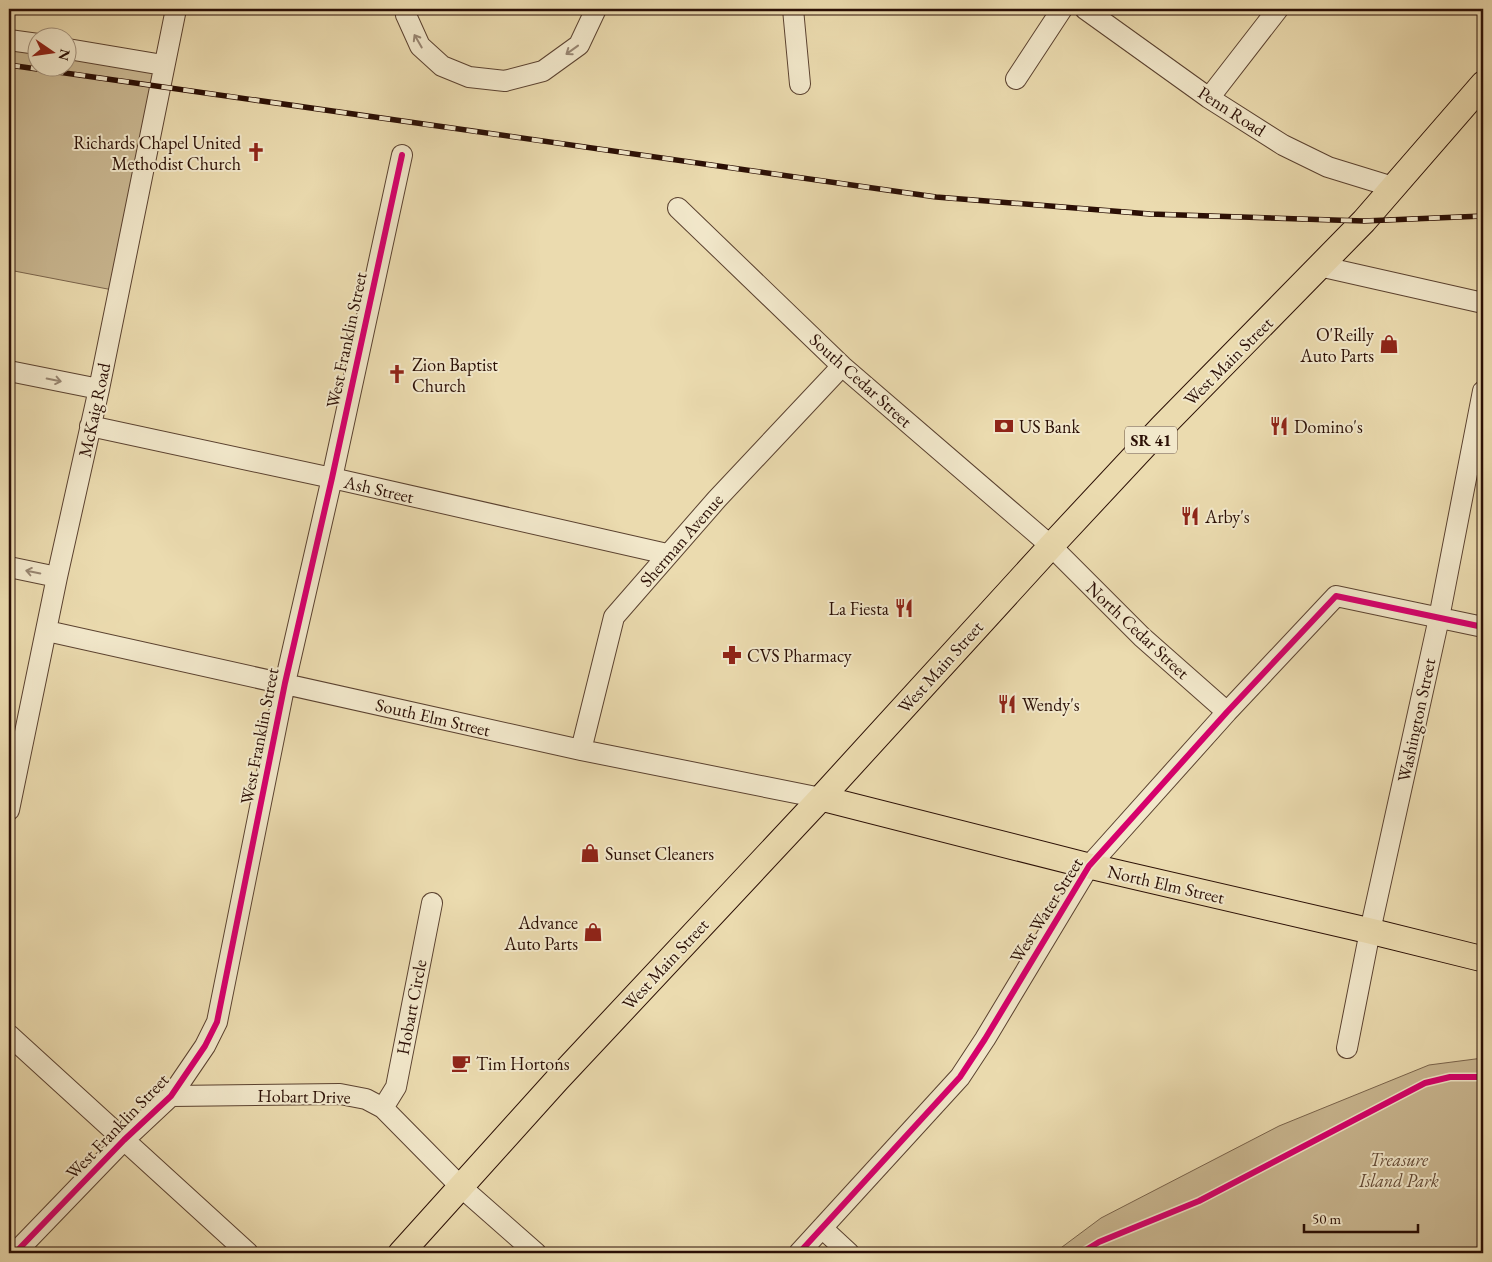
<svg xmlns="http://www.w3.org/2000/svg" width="1492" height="1262" font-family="'EB Garamond',serif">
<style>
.green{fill:#cab892;stroke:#7a644c}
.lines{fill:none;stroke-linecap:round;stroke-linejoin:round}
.minor-casing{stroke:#5b4230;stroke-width:22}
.major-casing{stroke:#2b0f05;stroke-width:27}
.minor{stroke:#f2e8cb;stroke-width:20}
.major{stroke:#ebdbaf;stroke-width:25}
.rail-casing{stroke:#2b0f05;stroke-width:5.5}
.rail{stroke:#f2e8cb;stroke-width:4;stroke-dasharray:11;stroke-linecap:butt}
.cycleway-casing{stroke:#f2e8cb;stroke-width:9}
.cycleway{stroke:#d6006c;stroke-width:6}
.oneway{stroke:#988672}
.labels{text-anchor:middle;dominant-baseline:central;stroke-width:4;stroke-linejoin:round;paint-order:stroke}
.shield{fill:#f2e8cb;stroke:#675040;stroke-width:1}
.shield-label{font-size:16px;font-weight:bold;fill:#2b0f05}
.street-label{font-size:18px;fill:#2b0f05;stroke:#f2e8cb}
.poi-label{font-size:18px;fill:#2b0f05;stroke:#f2e8cb;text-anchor:start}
.park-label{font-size:18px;font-style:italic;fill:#634a36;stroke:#f2e8cb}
</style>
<rect width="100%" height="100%" fill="#ebdbaf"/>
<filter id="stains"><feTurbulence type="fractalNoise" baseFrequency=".004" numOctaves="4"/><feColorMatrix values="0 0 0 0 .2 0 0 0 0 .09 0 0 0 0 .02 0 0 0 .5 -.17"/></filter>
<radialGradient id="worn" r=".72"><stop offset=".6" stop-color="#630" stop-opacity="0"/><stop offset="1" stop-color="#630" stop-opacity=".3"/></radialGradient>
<path class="green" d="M 9,39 L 37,43 L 38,68 L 68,68 L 68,48 L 163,65 L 118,291 L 9,270 Z
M 1483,1058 L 1483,1253 L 1054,1253 L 1101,1218 L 1279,1126 L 1429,1065 Z"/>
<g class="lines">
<g class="minor-casing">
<path id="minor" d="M 405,9 L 406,15 L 420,46 L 442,66 L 469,77 L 505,81 L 543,71 L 579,45 L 596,9
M 793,9 L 800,84
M 1085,9 L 1209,98 L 1283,145 L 1328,167 L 1393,187
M 9,40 L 38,44
M 68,49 L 163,65
M 1016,79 L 1062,9
M 1209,98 L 1278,9
M 678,208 L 842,366 L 1051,546 L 1142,637 L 1227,712
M 1319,266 L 1483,303
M 9,371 L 99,389
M 90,426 L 332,478 L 667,554
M 9,567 L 57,577
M 47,631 L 581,750 L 821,798
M 581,750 L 614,617 L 717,499 L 842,366
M 9,810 L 57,577 L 99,389 L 176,9
M 9,1035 L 248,1253
M 1347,1048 L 1370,931 L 1439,618 L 1483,391
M 171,1096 L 340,1094 L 366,1099 L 383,1108 L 461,1187 L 536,1253
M 383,1108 L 396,1087 L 432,903
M 822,1228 L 849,1253
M 15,1253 L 124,1140 L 171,1096 L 205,1046 L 217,1022 L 285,683 L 332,478 L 402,155
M 799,1253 L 960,1077 L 985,1039 L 1089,866 L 1227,712 L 1336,596 L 1483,627"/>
</g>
<g class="major-casing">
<path id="major" d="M 821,798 L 1089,866 L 1370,931 L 1483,959
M 401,1253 L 557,1080 L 821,798 L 1051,546 L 1162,427 L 1364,221 L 1483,84"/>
</g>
<use href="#minor" class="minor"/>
<use href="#major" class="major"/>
<g class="rail-casing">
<path id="rail" d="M 9,65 L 936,197 L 1150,214 L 1364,221 L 1483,216"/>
</g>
<use href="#rail" class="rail"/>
<g class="cycleway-casing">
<path id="cycleway" d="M 15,1253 L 124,1140 L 171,1096 L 205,1046 L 217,1022 L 285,683 L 332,478 L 402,155
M 799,1253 L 960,1077 L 985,1039 L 1089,866 L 1227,712 L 1336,596 L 1483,627
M 1081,1253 L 1099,1242 L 1199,1201 L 1425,1083 L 1450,1077 L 1483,1077"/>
</g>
<use href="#cycleway" class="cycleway"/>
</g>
<defs><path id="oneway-shaft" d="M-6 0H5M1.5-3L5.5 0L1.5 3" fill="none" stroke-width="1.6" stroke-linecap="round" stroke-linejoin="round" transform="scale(1.25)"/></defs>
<g class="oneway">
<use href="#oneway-shaft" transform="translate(418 41) rotate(-120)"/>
<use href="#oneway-shaft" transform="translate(572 50) rotate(144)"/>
<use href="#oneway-shaft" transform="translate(54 380) rotate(11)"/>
<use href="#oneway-shaft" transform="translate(33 572) rotate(-169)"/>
</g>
<defs>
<g id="church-bare" transform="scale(1.5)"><path d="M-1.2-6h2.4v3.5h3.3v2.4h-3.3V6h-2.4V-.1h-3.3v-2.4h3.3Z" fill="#8f2418" stroke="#f2e8cb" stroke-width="2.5" paint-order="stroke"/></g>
<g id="shop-bare" transform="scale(1.5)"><path d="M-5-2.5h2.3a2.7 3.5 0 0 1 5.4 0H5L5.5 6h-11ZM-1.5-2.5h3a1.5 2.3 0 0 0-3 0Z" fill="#8f2418" stroke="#f2e8cb" stroke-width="2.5" paint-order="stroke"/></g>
<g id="bank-bare" transform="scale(1.5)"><path d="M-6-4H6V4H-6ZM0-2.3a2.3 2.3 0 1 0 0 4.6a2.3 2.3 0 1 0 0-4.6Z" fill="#8f2418" stroke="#f2e8cb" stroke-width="2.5" paint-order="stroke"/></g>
<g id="restaurant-bare" transform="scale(1.5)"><path d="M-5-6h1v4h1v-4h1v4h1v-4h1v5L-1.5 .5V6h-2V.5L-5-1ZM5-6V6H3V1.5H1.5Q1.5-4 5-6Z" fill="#8f2418" stroke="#f2e8cb" stroke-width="2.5" paint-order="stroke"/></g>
<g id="pharmacy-bare" transform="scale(1.5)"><path d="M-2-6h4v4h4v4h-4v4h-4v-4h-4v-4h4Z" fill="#8f2418" stroke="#f2e8cb" stroke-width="2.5" paint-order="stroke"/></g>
<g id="cafe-bare" transform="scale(1.5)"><path d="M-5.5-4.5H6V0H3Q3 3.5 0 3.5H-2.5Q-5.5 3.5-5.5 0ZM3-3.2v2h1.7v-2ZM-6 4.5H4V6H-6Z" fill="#8f2418" stroke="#f2e8cb" stroke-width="2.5" paint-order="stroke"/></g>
</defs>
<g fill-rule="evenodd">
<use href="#church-bare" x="256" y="152"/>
<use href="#shop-bare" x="1389" y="344"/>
<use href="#church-bare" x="397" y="374"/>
<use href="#bank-bare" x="1004" y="426"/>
<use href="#restaurant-bare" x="1279" y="426"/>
<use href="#restaurant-bare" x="1190" y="516"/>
<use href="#restaurant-bare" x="904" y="608"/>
<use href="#pharmacy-bare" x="732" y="655"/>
<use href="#restaurant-bare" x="1007" y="704"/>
<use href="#shop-bare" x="590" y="853"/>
<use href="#shop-bare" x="593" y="932"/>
<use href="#cafe-bare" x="461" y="1063"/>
</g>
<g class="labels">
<rect class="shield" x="1125" y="426.5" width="52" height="27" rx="4"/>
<g class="shield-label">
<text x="1151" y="440">SR 41</text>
</g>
<g class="street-label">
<text transform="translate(1232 111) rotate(33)">Penn Road</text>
<text transform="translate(346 340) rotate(-78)">West Franklin Street</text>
<text transform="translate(1228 361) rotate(-45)">West Main Street</text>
<text transform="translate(861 380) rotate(42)">South Cedar Street</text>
<text transform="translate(94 410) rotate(-78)">McKaig Road</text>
<text transform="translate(379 489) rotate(13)">Ash Street</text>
<text transform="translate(681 540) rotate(-49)">Sherman Avenue</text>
<text transform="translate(1138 630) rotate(43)">North Cedar Street</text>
<text transform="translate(940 667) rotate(-48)">West Main Street</text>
<text transform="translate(433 717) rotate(13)">South Elm Street</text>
<text transform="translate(1416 720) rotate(-78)">Washington Street</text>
<text transform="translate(259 736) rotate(-79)">West Franklin Street</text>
<text transform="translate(1166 884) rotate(13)">North Elm Street</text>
<text transform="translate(1046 910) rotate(-58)">West Water Street</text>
<text transform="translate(665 964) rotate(-47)">West Main Street</text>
<text transform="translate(411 1007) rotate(-79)">Hobart Circle</text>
<text transform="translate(304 1096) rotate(1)">Hobart Drive</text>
<text transform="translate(117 1126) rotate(-46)">West Franklin Street</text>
</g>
<g class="poi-label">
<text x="241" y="142" text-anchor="end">Richards Chapel United<tspan x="241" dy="21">Methodist Church</tspan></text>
<text x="1374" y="334" text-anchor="end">O'Reilly<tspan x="1374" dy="21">Auto Parts</tspan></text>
<text x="412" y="364">Zion Baptist<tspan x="412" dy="21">Church</tspan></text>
<text x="1019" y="426">US Bank</text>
<text x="1294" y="426">Domino's</text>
<text x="1205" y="516">Arby's</text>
<text x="889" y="608" text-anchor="end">La Fiesta</text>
<text x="747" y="655">CVS Pharmacy</text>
<text x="1022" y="704">Wendy's</text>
<text x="605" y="853">Sunset Cleaners</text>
<text x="578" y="922" text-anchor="end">Advance<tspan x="578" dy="21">Auto Parts</tspan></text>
<text x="476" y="1063">Tim Hortons</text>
</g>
<g class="park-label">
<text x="1399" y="1159">Treasure<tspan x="1399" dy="21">Island Park</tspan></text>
</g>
</g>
<rect width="1492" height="1262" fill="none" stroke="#ebdbaf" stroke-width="30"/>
<rect x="10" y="10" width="1472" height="1242" fill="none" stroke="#2b0f05" stroke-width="2.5"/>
<rect x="15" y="15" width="1462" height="1232" fill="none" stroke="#2b0f05"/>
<g transform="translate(52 52) rotate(103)"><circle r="24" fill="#f2e8cb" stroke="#a2917c"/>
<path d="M0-4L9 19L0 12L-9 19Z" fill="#8f2418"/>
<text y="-8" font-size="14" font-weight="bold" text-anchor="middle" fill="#2b0f05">N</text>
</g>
<path d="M1304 1224v8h114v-8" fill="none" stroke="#2b0f05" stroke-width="2.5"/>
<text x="1312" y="1224" font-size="15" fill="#2b0f05" stroke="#f2e8cb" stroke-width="4" paint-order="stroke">50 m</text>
<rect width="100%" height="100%" filter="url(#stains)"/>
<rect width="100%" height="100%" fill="url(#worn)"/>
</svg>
